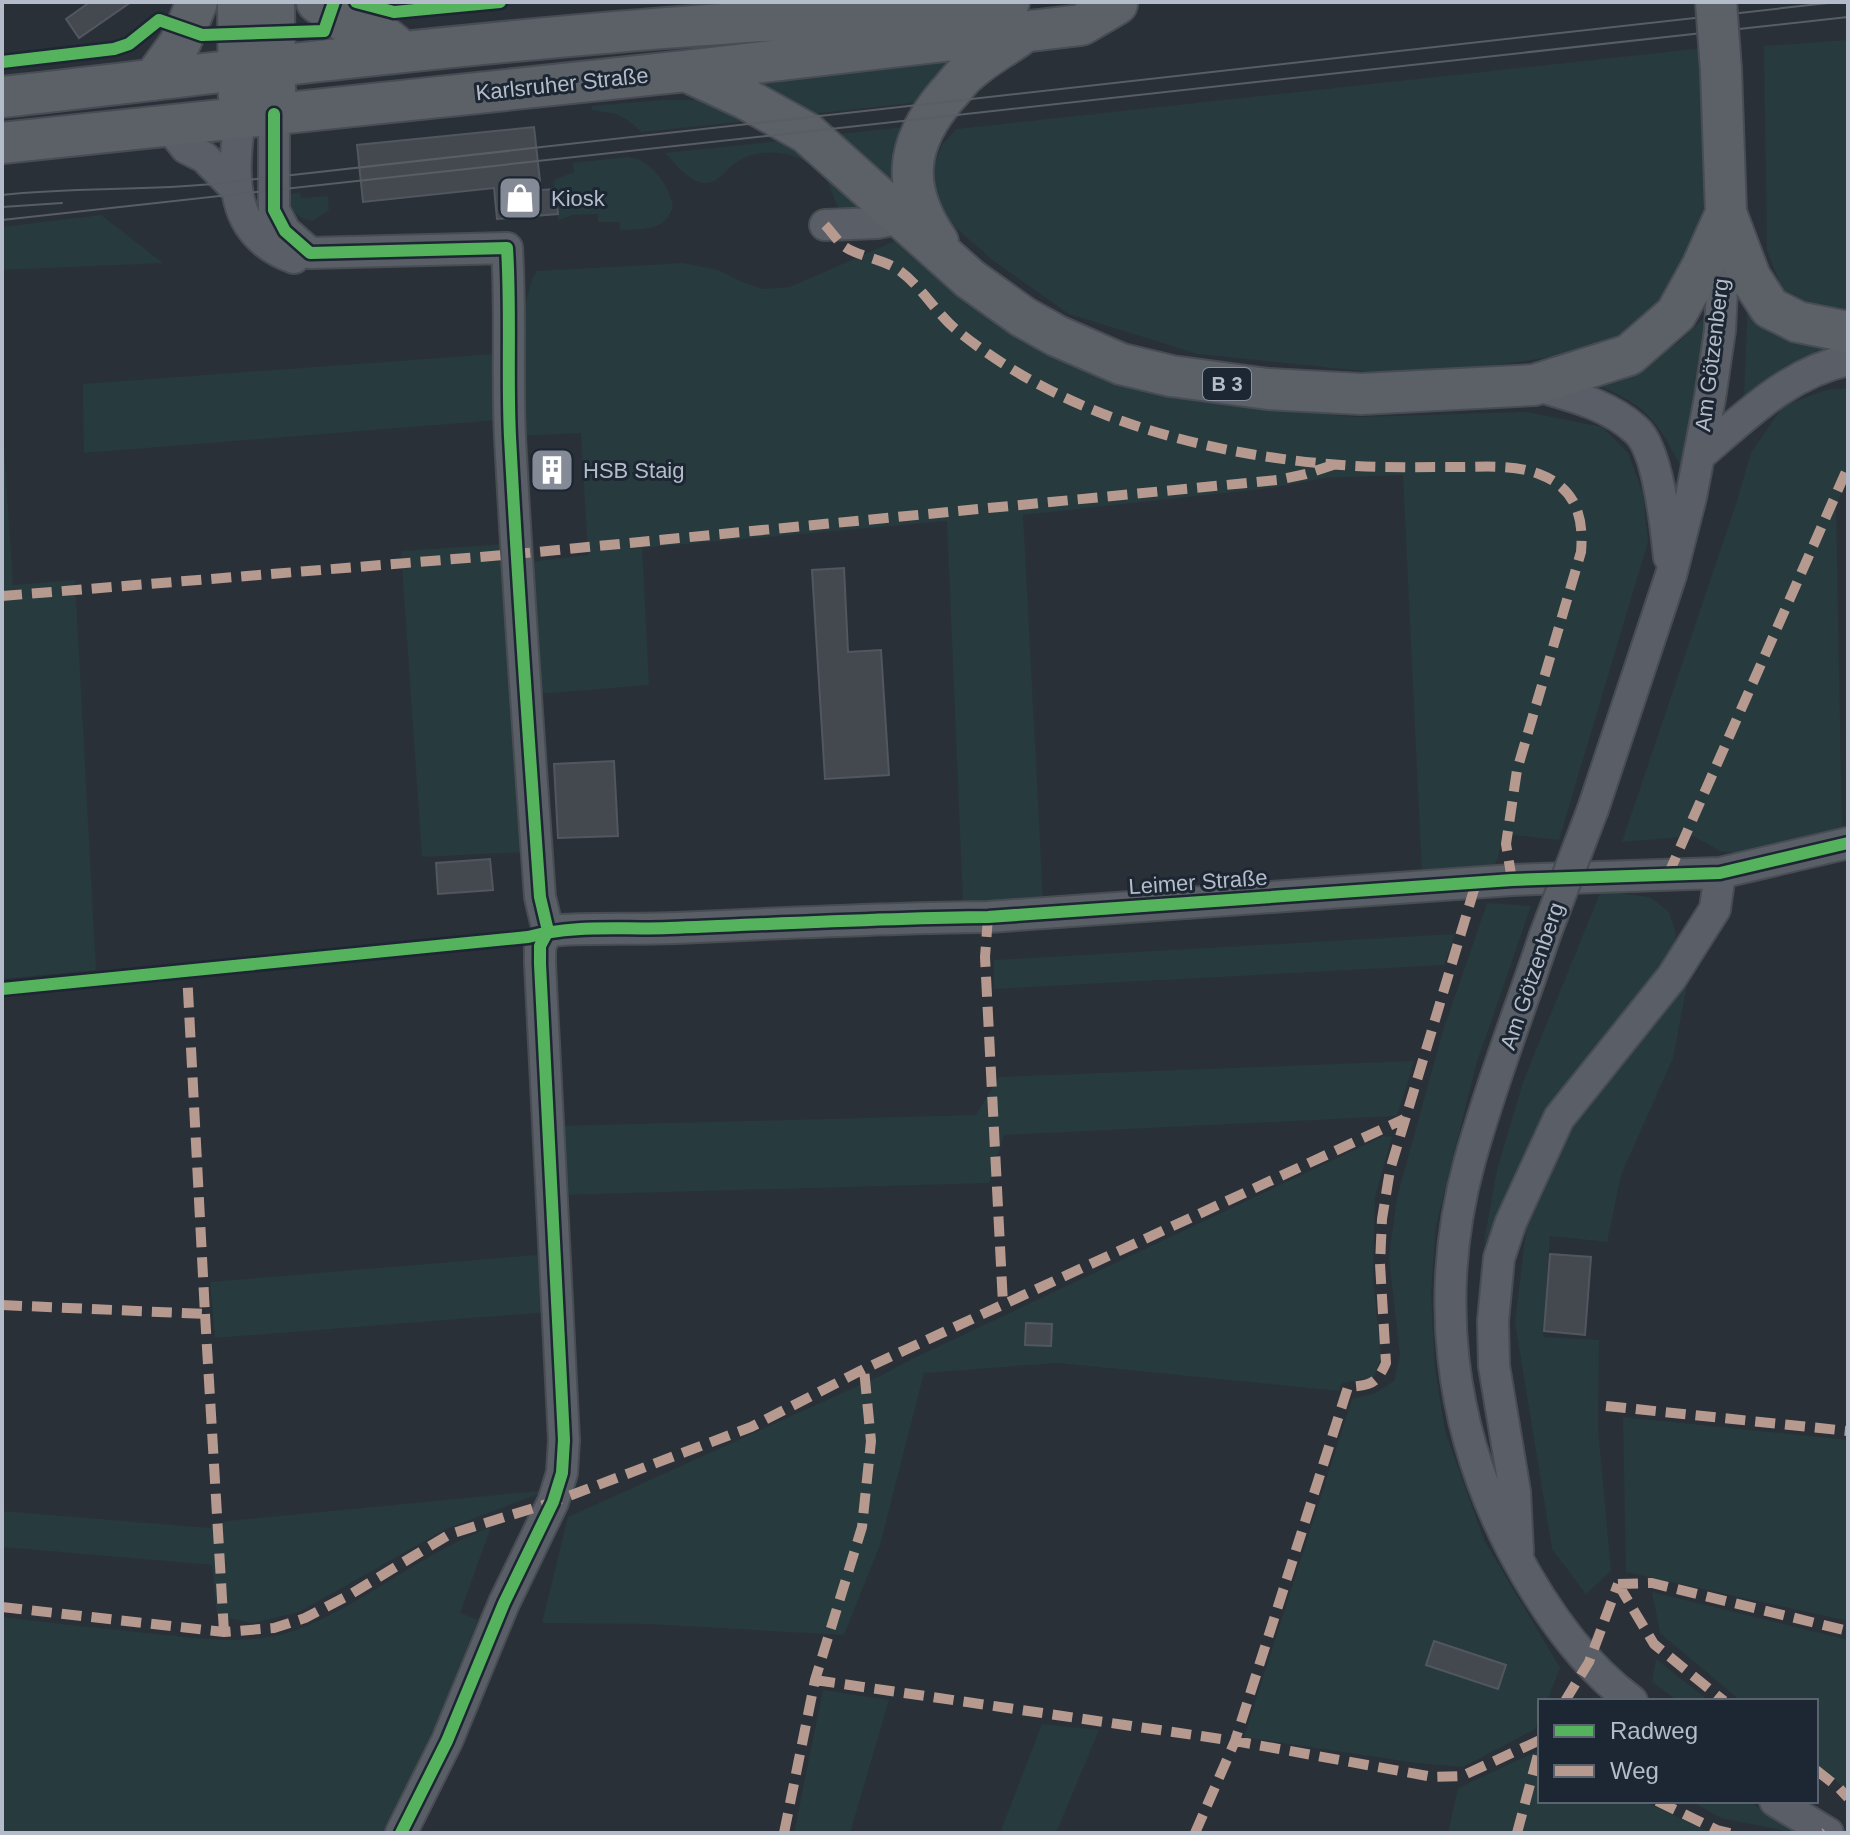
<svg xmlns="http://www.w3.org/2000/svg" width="1850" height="1835" font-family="Arial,sans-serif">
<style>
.green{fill:#273a3e}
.building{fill:#444950;stroke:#52575f;stroke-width:2}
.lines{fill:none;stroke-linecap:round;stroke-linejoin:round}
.minor-casing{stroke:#484c53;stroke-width:34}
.major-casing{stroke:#484c55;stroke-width:44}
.minor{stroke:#5a5e66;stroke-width:30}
.major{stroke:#5c6168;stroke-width:40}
.tram{stroke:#595d64;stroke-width:2}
.minor-bridge-casing{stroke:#484c53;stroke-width:34;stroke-linecap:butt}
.major-bridge-casing{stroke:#484c55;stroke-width:44;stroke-linecap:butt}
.minor-bridge{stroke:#5a5e66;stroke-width:30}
.major-bridge{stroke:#5c6168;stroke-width:40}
.quiet{stroke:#b69a8f;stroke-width:10;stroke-dasharray:20 10;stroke-linecap:butt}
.cycleway-casing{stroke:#1d2633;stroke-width:17}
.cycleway{stroke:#56b35d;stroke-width:12}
.labels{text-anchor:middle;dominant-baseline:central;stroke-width:6;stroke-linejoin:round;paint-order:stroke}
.shield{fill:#1d2633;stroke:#878f9c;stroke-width:2}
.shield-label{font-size:20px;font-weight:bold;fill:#b4bcc9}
.street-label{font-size:22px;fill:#b4bcc9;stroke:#1d2633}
.poi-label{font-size:22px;fill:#b4bcc9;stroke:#1d2633;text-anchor:start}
</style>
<rect width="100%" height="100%" fill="#2a3038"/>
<path class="green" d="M 1848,40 L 1848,313 L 1816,307 L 1782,289 L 1767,250 L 1764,46 Z
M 1703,48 L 1706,126 L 1704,204 L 1685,266 L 1670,300 L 1616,342 L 1574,354 L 1474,368 L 1372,372 L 1198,354 L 1069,314 L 995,262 L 947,220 L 934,195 L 932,169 L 942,145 L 956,129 Z
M 962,60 L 929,101 L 801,115 L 747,85 Z
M 661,100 L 704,100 L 758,120 L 642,132 L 626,119 L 616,114 L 592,110 L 591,106 Z
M 915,126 L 901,195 L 830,135 Z
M 790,140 L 865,210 L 840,210 C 833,200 832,187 824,177 C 803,151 762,144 734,164 C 724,171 718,184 704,183 C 689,182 675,163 665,153 Z
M 628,157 C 651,159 669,185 673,206 C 666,232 642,229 620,230 L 620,222 L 598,222 L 598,214 L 573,215 L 558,220 L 554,180 L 574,172 L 573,163 Z
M 300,193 L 301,198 L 328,196 L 329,210 L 314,220 C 296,221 292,209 288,194 Z
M 101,215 L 163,263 L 2,270 L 2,227 Z
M 895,241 L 1159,389 L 1249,407 L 1357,417 L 1527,412 L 1602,427 L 1628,453 L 1643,493 L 1648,542 L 1559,840 L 1502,834 L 1498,859 L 1491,870 L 1422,873 L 1403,475 L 1325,478 L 1271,488 L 1023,515 L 1043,898 L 963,903 L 947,521 L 642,548 L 649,685 L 538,694 L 529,562 L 588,555 L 581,433 L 520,436 C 521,398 517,299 537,271 L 683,263 L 718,270 L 740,281 L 763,289 L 790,287 Z
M 1748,298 L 1848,345 C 1804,358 1779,365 1744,397 Z
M 1706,316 L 1699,394 L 1685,475 C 1659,422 1648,405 1592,383 L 1639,369 L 1680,341 Z
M 494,354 L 499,420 L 84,453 L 83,384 Z
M 1848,388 L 1848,478 L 1836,505 L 1842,830 L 1742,853 L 1720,851 L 1693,836 L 1622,842 L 1737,501 L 1751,453 L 1783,406 L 1826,390 Z
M 2,415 L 13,585 L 75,580 L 96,970 L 2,979 Z
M 506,544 L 525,852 L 422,857 L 401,551 Z
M 1601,891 L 1650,897 L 1669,912 L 1676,934 L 1672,967 L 1552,1114 L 1483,1247 L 1497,1170 L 1523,1082 Z
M 1487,903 L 1531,906 L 1476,1065 L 1436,1226 L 1431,1293 L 1435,1367 L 1445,1431 L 1484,1540 L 1560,1668 L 1547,1701 L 1540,1701 L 1540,1717 L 1535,1729 L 1463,1767 L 1416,1763 L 1244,1737 L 1352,1399 L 1376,1393 L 1394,1381 L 1400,1355 L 1389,1258 L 1397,1197 L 1443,1031 Z
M 1455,934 L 1444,965 L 994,989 L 994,960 Z
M 1688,980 L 1673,1058 L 1621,1175 L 1607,1242 L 1550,1236 L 1543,1337 L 1599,1340 L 1598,1428 L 1611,1571 L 1586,1594 L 1552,1549 L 1515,1322 L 1528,1214 L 1568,1133 L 1603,1081 Z
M 1414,1061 L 1397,1116 L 1004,1135 L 989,1183 L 562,1195 L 559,1126 L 976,1115 L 999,1077 Z
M 1384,1136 L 1392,1137 L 1375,1197 L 1373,1277 L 1381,1358 L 1374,1377 L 1342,1383 L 1339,1391 L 1057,1363 L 924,1373 L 880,1545 L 844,1635 L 647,1624 L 542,1623 L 568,1517 L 880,1376 L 914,1358 Z
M 548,1254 L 550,1312 L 215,1338 L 210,1282 Z
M 1623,1417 L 1848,1440 L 1848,1621 L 1626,1572 Z
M 549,1490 L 446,1529 L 299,1612 L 253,1623 L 217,1616 L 212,1565 L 2,1547 L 2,1511 L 210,1528 L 227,1521 Z
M 491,1527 L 460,1613 L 478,1620 L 412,1785 L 386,1833 L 2,1833 L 2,1617 C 50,1623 99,1628 147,1633 C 199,1638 254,1648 304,1627 C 369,1600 424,1552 491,1527 Z
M 1652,1592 L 1848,1640 L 1848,1791 L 1816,1764 L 1816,1701 L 1741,1701 L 1660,1633 Z
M 1656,1659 L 1709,1701 L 1678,1701 L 1652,1682 Z
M 823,1690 L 889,1700 L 850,1833 L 794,1833 Z
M 1042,1724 L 1099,1730 L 1056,1833 L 1000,1833 Z
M 1540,1750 L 1540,1801 L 1643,1801 L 1712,1833 L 1448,1833 L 1458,1788 Z
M 1691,1801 L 1749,1801 L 1796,1833 L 1721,1818 Z"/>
<path class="building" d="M 90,2 L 131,2 L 79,38 L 66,19 Z
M 534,127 L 541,190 L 555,189 L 558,214 L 497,219 L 494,188 L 363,202 L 357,145 Z
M 566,450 L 568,488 L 538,489 L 536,452 Z
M 844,568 L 848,652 L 881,650 L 889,775 L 825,779 L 812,570 Z
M 614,761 L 618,836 L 558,838 L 554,764 Z
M 490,859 L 493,890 L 438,894 L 436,863 Z
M 1550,1254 L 1591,1257 L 1585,1335 L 1544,1331 Z
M 1026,1323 L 1052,1324 L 1051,1346 L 1025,1345 Z
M 1434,1641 L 1506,1665 L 1498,1689 L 1426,1665 Z"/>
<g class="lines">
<g class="minor-casing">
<path id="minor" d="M 274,114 L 274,210 L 285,231 L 310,253 L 507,248 C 511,311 507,374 510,437 C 518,590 529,744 540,897 L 548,931 L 540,946 L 540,964 L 564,1440 L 562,1473 L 553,1502 L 504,1603 L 447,1741 L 401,1833
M 240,118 C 232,177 228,234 294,258
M 168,125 L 186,148 L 204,157 L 236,189
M 825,225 L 877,223 L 901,218
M 1534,385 C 1570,396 1608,404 1636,430 C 1658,449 1666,528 1669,557
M 1699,456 C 1745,417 1787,373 1848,360
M 1593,809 L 1671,575 L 1691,497 L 1710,398 L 1720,330 L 1725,229
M 548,931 C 590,927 633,930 676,928 C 780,923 884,918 988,917 L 1512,880 L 1720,873 L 1848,843
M 1545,935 C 1520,1010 1491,1084 1470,1160 C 1433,1294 1449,1427 1512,1549 C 1542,1606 1580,1663 1632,1701
M 1518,1552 L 1515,1492 L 1494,1366 L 1493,1321 L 1499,1258 L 1511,1222 L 1559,1118 L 1672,977 L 1715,909 L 1720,873
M 1775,1801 L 1828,1833"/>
</g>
<g class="major-casing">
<path id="major" d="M 238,2 L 239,98
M 274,2 L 275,90
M 317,2 L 345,22 L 381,34 L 403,52
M 1721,70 L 1726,213 L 1750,277 L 1770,308 L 1798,322 L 1848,332
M 686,71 L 746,99 L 807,133 L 970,279 L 1023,317 L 1057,336 L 1121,364 L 1171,376 L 1268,389 L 1361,394 L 1534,385 L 1629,355 L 1676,314 L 1702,267 L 1726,213
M 153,80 L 180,43 L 197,2
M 2,97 C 207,74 411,49 616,32 C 747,21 878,15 1009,2
M 2,143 L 686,71 L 1081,25 L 1117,4
M 938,242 C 901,188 905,144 947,95 C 954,88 960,78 968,72 C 983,58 1002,48 1019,36"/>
</g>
<use href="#minor" class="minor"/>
<use href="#major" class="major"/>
<path class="tram" d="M 2,195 C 72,187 142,191 212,184 L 1837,2
M 2,207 L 62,203
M 2,220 L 1848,17"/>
<g class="minor-bridge-casing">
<path id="minor-bridge" d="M 1545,935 L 1593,809"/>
</g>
<g class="major-bridge-casing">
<path id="major-bridge" d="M 1716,2 L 1721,70"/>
</g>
<use href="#minor-bridge" class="minor-bridge"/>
<use href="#major-bridge" class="major-bridge"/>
<path class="quiet" d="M 825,225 C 831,231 838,242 845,247 C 860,257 884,259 900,271 C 923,288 937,315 959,332 C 1066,418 1206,455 1341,465 C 1379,468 1417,467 1456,467 C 1483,467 1513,464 1539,474 C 1576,488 1584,517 1581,552 L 1517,770 L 1506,844 L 1512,880
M 2,596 L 516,554 L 1277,480 L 1306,474 L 1333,465
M 1668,875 L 1848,467
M 988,917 L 985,957 L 1003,1304
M 2,1305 L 205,1314 L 187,972
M 205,1314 L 224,1632
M 1606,1406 L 1848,1431
M 1618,1584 L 1652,1583 L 1848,1631
M 1618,1584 L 1654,1644 L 1724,1701
M 2,1607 L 224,1632 L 274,1628 L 305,1618 L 351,1594 L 450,1534 L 553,1502 L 751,1427 L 864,1369 L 1404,1119
M 815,1680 L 1235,1741 L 1433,1777 L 1462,1776 L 1540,1740
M 1565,1701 L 1589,1662 L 1618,1584
M 1816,1770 L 1839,1788 L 1848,1798
M 1657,1801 L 1717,1830 L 1730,1833
M 784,1833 L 815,1680 L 862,1527 L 871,1441 L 864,1369
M 1195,1833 L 1235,1741 L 1348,1387 C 1371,1385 1376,1385 1386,1363 L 1380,1264 L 1382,1219 L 1390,1170 L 1476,883
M 1517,1833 L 1540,1747
M 1825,1833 L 1826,1832"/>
<g class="cycleway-casing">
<path id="cycleway" d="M 356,2 L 394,12 L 500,2
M 2,62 L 114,49 L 129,44 L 159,20 L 202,35 L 324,31 L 334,2
M 274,114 L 274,210 L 285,231 L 310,253 L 507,248 C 511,311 507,374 510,437 C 518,590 529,744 540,897 L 548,931 L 540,946 L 540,964 L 564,1440 L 562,1473 L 553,1502 L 504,1603 L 447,1741 L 401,1833
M 2,989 L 528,937 C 574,924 622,930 669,928 C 775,924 882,918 988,917 L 1512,880 L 1720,873 L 1848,843"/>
</g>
<use href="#cycleway" class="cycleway"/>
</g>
<defs>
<g id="shop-square" transform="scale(2.3)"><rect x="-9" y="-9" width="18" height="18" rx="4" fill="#848b96" stroke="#1d2633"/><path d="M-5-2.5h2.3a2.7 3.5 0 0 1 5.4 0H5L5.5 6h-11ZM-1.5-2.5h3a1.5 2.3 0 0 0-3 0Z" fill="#fff"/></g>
<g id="building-square" transform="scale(2.3)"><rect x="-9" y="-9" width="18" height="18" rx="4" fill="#848b96" stroke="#1d2633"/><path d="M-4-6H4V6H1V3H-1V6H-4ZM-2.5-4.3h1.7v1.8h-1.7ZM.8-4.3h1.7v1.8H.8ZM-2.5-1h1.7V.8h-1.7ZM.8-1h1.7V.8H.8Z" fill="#fff"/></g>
</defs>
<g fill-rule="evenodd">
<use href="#shop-square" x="520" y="198"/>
<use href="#building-square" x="552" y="470"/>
</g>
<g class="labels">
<rect class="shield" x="1203" y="368" width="48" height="32" rx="6"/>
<g class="shield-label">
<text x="1227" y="384">B 3</text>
</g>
<g class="street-label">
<text transform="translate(562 84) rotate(-6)">Karlsruher Straße</text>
<text transform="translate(1712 355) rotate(-83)">Am Götzenberg</text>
<text transform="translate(1198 882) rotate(-4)">Leimer Straße</text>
<text transform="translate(1532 976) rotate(-71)">Am Götzenberg</text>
</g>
<g class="poi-label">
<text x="551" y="198">Kiosk</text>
<text x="583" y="470">HSB Staig</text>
</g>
</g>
<rect width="1850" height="1835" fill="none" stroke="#b4bcc9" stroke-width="8"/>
<rect x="1538" y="1699" width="280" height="104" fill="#1d2633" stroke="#59626f" stroke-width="2"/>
<rect x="1554" y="1725" width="40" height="12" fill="#56b35d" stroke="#59626f" stroke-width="2"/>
<text x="1610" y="1739" font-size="24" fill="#b4bcc9">Radweg</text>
<rect x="1554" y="1765" width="40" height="12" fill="#b69a8f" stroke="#59626f" stroke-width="2"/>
<text x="1610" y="1779" font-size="24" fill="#b4bcc9">Weg</text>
</svg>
